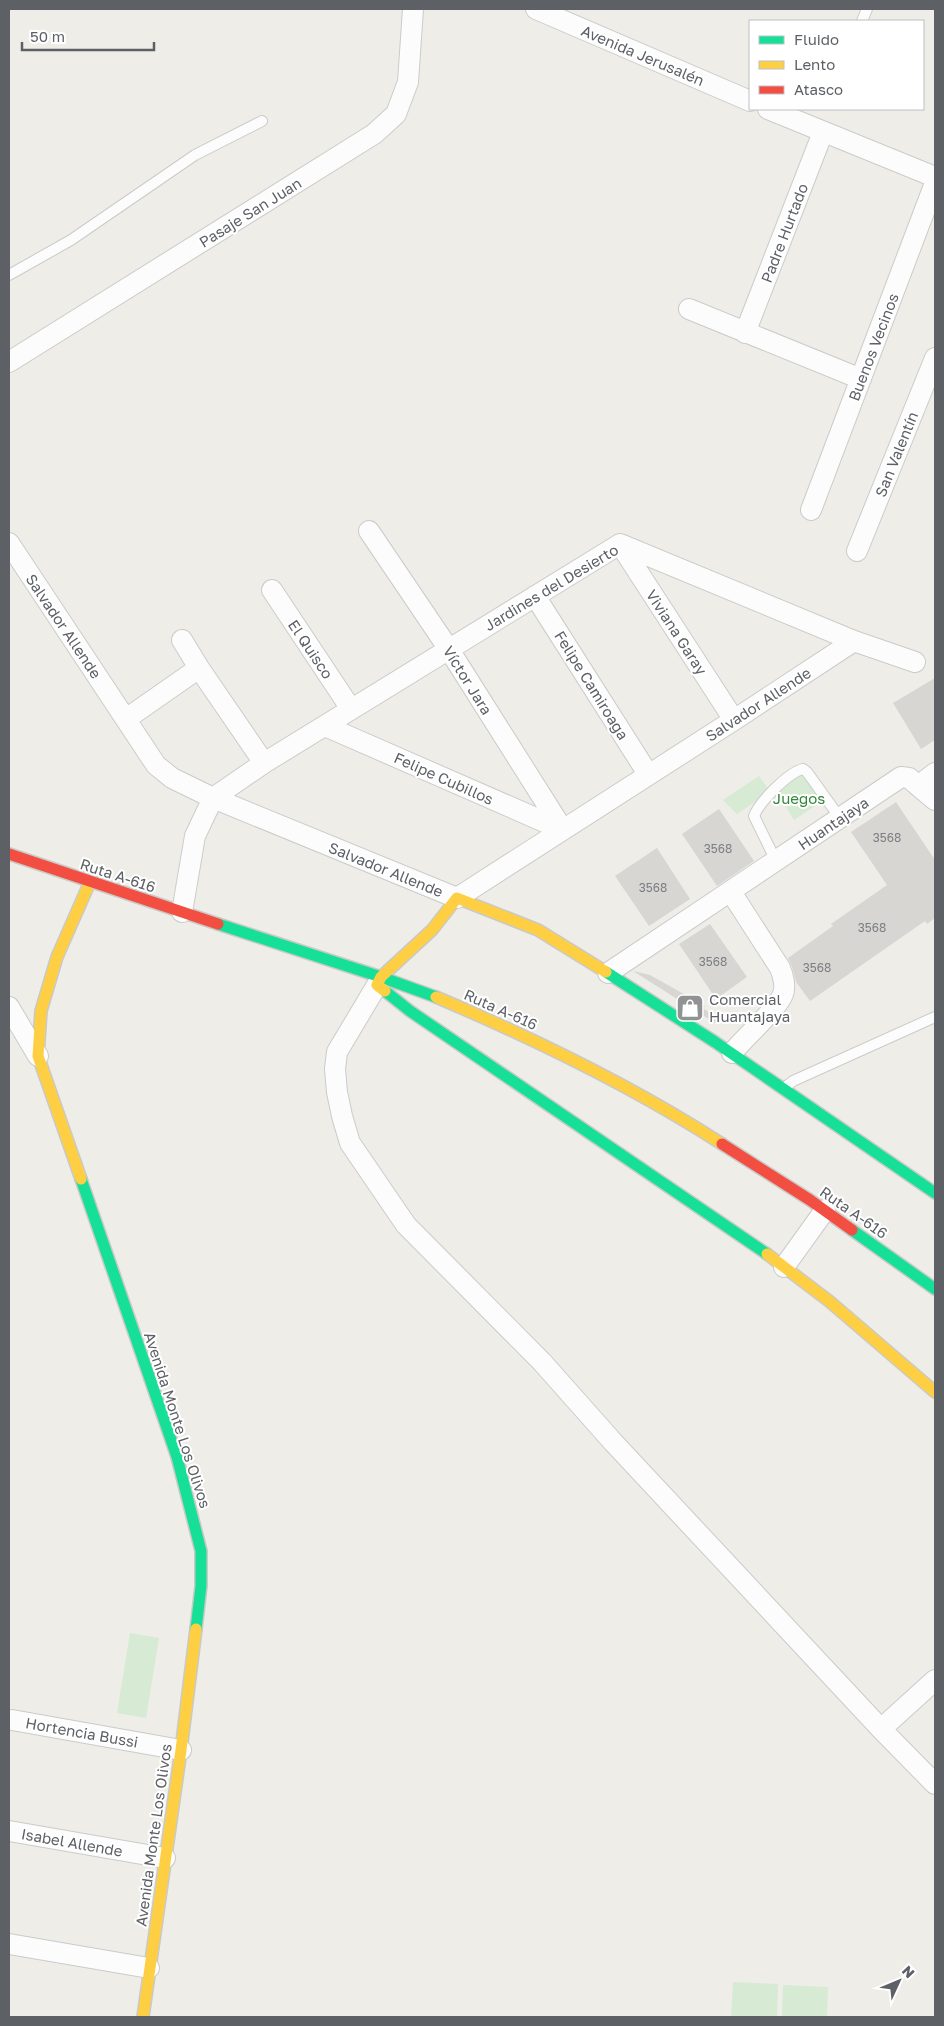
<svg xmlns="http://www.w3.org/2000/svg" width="944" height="2026" font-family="'Golos Text',sans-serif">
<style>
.green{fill:#d6ead4}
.building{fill:#d7d6d3}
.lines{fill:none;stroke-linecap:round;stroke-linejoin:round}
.lane-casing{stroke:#cbcbca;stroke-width:12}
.street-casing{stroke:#cbcbca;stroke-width:22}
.fast-casing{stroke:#c9cac8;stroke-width:14}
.slow-casing{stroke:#c9cac8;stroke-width:14}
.jam-casing{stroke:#c9cac8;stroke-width:14}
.lane{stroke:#fcfcfc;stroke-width:10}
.street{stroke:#fcfcfc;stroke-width:20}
.fast{stroke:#16e098;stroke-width:11}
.slow{stroke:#ffcf43;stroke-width:11}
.jam{stroke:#f24e42;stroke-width:11}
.labels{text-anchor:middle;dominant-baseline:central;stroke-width:4;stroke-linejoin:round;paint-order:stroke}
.number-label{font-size:12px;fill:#7c7f82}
.street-label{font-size:15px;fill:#5d6166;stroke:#fff}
.park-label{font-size:15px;fill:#35853a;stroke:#fff}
.poi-label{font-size:15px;fill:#5d6166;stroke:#fff;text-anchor:start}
</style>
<rect width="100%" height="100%" fill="#eeede8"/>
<path class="green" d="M 802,773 L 821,802 L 794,820 L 777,793 Z
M 759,776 L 770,792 L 737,814 L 723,800 Z
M 130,1633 L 159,1638 L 146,1718 L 117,1713 Z
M 733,1982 L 778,1984 L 777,2017 L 731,2017 Z
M 783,1985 L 828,1987 L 827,2017 L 782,2017 Z"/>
<path class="building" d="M 935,678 L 935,740 L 921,749 L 893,703 Z
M 896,802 L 935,860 L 935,918 L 927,924 L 925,921 L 810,1001 L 796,982 L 792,967 L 788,958 L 833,926 L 831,924 L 887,885 L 851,832 Z
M 719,809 L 754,861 L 717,886 L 682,834 Z
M 657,848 L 690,899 L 649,926 L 615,876 Z
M 710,924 L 747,977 L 716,999 L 679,944 Z
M 633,971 L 650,975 L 705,1006 L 703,1008 L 718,1019 L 715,1023 Z"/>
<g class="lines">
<g class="lane-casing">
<path id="lane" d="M 862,21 L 867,9
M 9,275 L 71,240 L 195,155 L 262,121
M 776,861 L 754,816 C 759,802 789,772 803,769 L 807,772 L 840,818
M 784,1088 L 793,1081 L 935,1017"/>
</g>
<g class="street-casing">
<path id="street" d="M 536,9 L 750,101
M 768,109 L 935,177
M 689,309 L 861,379
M 745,333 L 823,132
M 9,362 L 374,134 L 396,114 L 408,82 L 413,9
M 811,510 L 935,183
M 369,531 L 448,648 L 563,830
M 9,543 L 156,765 L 172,778 L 213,798 L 457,898 L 734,720 L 854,641
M 620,544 L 734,720
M 857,551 L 935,358
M 272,590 L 351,709
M 535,596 L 648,774
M 182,640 L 199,668 L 264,763
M 126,719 L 199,668
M 325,726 L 563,830
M 918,786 L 935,773
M 731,892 L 780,968 C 783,975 786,987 783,994 C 779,1007 743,1039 732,1053
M 182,912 L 195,836 L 213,798 L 264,763 L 620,544 L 854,641 L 915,662
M 608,973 L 901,777 L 909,778 L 935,800
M 377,985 L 337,1052 L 335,1069 L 337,1092 L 342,1116 L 350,1143 L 406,1225 L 542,1362 L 613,1442 L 881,1729 L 935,1784
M 9,1007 L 38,1056
M 784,1267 L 825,1210
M 12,1720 L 181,1750
M 881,1729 L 935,1680
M 9,1831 L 165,1858
M 9,1944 L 149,1968"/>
</g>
<g class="fast-casing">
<path id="fast" d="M 218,924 L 381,977 L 436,997
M 606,972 L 715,1042 L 935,1193
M 385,991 L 410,1011 L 767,1254
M 81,1179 L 177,1457 L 201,1551 L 201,1586 L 196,1629
M 852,1230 L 935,1289"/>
</g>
<g class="slow-casing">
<path id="slow" d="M 385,991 L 377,985 L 381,977 L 432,930 L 457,898 L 538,930 L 606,972
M 436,997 C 535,1039 632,1086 722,1144
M 81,1179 L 38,1056 L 41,1011 L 57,957 L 90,882
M 767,1254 L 829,1301 L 935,1392
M 143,2017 L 181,1750 L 196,1629"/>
</g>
<g class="jam-casing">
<path id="jam" d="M 9,854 L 218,924
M 722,1144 L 810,1200 L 852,1230"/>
</g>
<use href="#lane" class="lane"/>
<use href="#street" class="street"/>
<use href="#fast" class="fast"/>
<use href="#slow" class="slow"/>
<use href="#jam" class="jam"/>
</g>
<defs>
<g id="shop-square" transform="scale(1.4375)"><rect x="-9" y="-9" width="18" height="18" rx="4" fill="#909294" stroke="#fff"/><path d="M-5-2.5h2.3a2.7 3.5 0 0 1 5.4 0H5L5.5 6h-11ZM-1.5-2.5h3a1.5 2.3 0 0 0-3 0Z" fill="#fff"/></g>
</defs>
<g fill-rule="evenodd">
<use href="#shop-square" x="690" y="1008"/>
</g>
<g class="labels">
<g class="number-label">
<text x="887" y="837">3568</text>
<text x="718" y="848">3568</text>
<text x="653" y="887">3568</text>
<text x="872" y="927">3568</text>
<text x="713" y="961">3568</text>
<text x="817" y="967">3568</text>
</g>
<g class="street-label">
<text transform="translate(643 55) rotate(23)">Avenida Jerusalén</text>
<text transform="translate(250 212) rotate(-32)">Pasaje San Juan</text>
<text transform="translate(784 233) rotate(-69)">Padre Hurtado</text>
<text transform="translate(873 347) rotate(-69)">Buenos Vecinos</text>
<text transform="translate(896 454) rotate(-68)">San Valentín</text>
<text transform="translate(551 587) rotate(-31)">Jardines del Desierto</text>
<text transform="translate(64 626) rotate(56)">Salvador Allende</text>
<text transform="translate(677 632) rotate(57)">Viviana Garay</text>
<text transform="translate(311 649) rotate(56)">El Quisco</text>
<text transform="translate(468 680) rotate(58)">Víctor Jara</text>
<text transform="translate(592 685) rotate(58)">Felipe Camiroaga</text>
<text transform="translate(758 704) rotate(-33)">Salvador Allende</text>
<text transform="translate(444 778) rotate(24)">Felipe Cubillos</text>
<text transform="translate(833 823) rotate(-34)">Huantajaya</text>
<text transform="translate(386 869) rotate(22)">Salvador Allende</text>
<text transform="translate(118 875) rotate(18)">Ruta A-616</text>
<text transform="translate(501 1009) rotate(24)">Ruta A-616</text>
<text transform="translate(854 1212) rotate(35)">Ruta A-616</text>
<text transform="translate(178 1420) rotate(72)">Avenida Monte Los Olivos</text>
<text transform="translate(82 1732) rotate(10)">Hortencia Bussi</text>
<text transform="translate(153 1835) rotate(-82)">Avenida Monte Los Olivos</text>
<text transform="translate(72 1842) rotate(10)">Isabel Allende</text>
</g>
<g class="park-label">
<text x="799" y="798">Juegos</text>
</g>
<g class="poi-label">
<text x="709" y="999">Comercial<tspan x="709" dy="17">Huantajaya</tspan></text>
</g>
</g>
<rect width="944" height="2026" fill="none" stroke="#5d6166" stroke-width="20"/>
<rect x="749" y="20" width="175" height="90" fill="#ffffff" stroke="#bec0c2"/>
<rect x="759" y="36" width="25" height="8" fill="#16e098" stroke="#bec0c2"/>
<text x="794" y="45" font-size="15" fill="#5d6166">Fluido</text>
<rect x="759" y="61" width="25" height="8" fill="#ffcf43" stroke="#bec0c2"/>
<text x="794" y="70" font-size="15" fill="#5d6166">Lento</text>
<rect x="759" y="86" width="25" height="8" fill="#f24e42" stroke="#bec0c2"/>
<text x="794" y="95" font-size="15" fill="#5d6166">Atasco</text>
<g transform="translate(899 1981) rotate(46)" stroke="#ffffff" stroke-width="4" paint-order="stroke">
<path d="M0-4L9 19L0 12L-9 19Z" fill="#5d6166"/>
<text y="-8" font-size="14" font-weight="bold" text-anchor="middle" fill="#5d6166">N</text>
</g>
<path d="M22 42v8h132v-8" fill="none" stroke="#5d6166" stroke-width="2.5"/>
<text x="30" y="42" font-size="15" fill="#5d6166" stroke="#ffffff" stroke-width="4" paint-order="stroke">50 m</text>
</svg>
